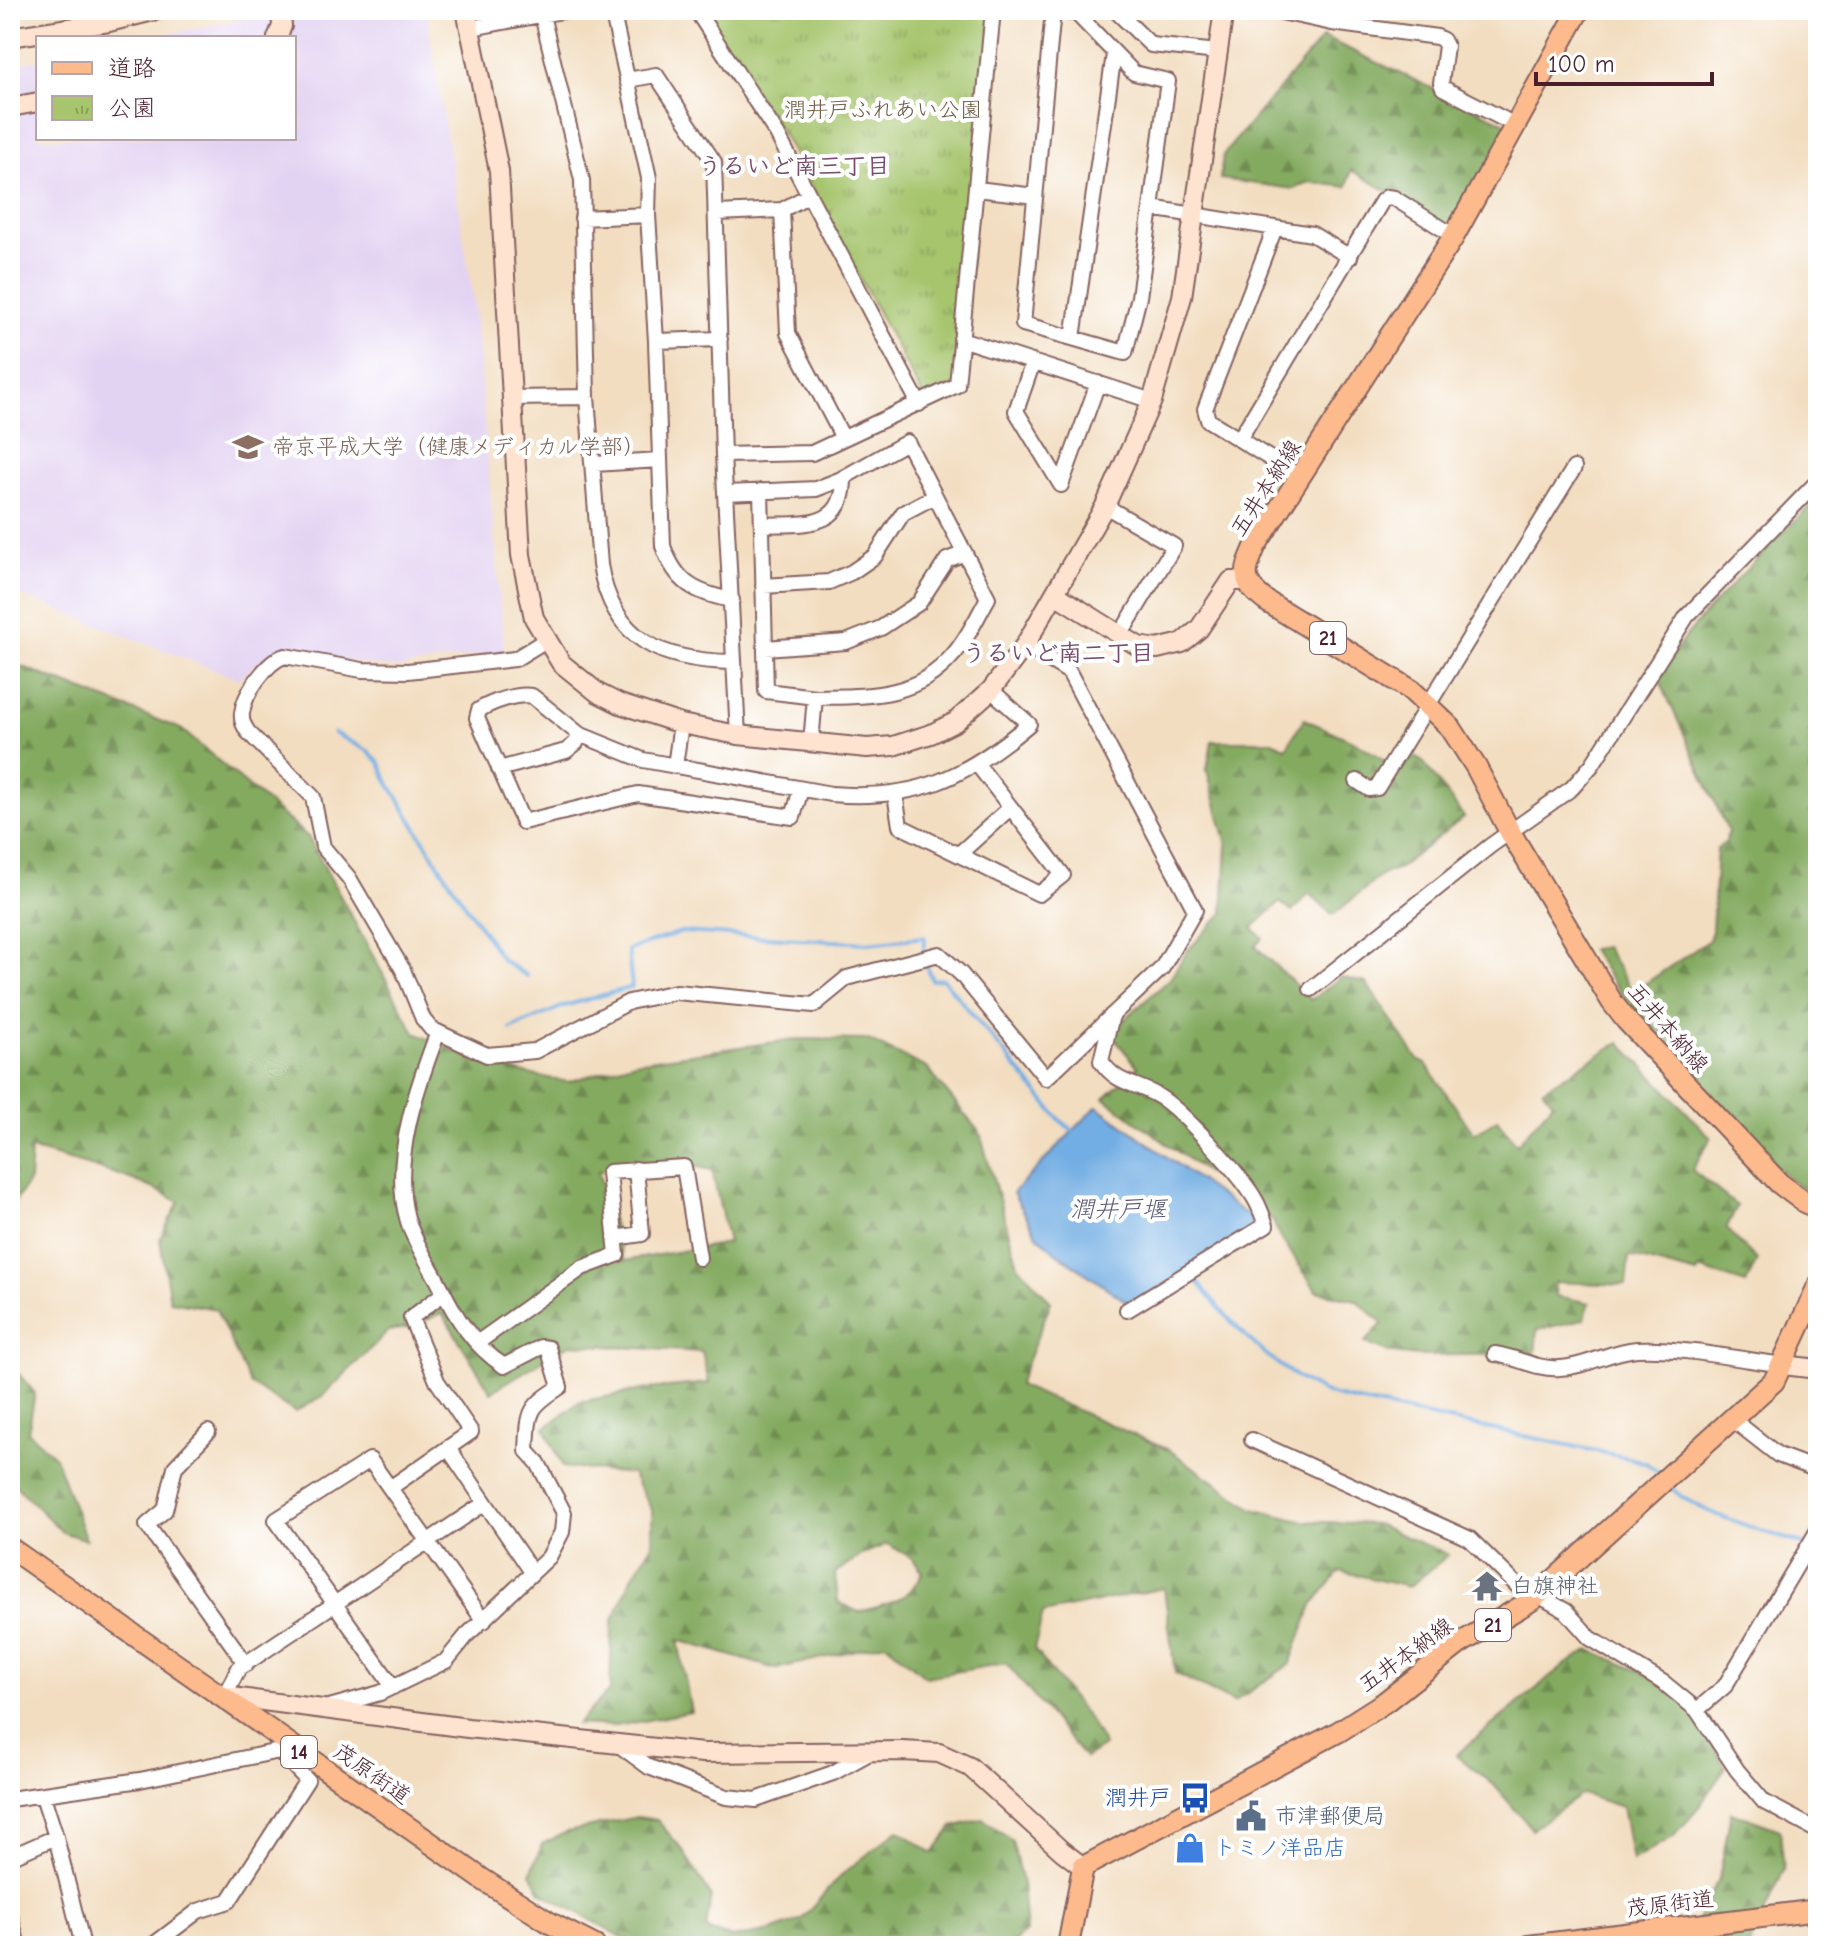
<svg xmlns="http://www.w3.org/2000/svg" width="1828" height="1956" font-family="'Comic Neue','Klee One',sans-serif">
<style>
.built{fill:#e3d3f2}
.forest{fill:url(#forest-firs);stroke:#676446;stroke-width:2;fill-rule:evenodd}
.park{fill:url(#park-tufts);stroke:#78724c;stroke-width:2}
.water{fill:#72ade3;stroke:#5e6687;stroke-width:2}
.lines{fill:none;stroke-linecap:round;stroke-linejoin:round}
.stream{stroke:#72ade3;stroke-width:4}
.street-casing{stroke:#85625f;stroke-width:18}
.secondary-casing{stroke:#85625f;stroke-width:22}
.primary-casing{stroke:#85625f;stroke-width:24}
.street{stroke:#fff;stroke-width:14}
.secondary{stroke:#fee3d1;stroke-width:18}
.primary{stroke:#fcba8d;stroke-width:20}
.labels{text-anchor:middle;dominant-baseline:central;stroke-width:8;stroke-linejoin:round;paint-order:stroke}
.shield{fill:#fff;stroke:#80626b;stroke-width:2}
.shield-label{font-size:20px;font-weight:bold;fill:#4a1f2b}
.park-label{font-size:22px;fill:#6a5942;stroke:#fff}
.education-label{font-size:22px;fill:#785e54;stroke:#fff;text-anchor:start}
.street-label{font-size:22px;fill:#4a1f2b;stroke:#fff}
.worship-label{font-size:22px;fill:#5b616d;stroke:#fff;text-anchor:start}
.transit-label{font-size:22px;fill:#164399;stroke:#fff;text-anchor:end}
.service-label{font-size:22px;fill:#4e5e75;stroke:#fff;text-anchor:start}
.shop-label{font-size:22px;fill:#366cbe;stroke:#fff;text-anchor:start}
.neighbourhood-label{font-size:24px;font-weight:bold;fill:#754c6c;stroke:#fff}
.water-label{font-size:24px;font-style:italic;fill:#5a5875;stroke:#fff}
</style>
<defs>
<pattern id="forest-firs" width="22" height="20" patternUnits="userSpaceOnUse" patternTransform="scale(2)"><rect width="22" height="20" fill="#84aa60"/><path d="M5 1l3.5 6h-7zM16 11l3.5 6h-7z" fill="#6e8a4f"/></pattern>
<pattern id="park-tufts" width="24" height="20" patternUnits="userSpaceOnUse" patternTransform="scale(2)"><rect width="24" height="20" fill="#a6c56d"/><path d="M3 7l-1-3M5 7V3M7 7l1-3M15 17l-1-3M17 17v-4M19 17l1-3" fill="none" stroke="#899f5a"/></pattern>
</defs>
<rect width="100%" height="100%" fill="#fff"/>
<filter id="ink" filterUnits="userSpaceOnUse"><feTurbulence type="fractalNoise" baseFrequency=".0125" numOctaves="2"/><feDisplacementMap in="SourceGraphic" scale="16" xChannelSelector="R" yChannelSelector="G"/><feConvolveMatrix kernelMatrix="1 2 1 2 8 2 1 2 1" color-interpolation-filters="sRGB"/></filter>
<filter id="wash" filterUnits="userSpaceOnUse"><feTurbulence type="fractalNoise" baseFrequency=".006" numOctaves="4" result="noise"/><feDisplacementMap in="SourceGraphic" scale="32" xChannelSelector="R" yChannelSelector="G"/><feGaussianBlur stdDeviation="1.8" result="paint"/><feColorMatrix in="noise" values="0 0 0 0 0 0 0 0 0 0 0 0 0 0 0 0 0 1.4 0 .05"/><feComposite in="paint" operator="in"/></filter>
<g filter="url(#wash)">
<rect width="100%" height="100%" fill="#f2ddc0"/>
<path class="built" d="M 316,10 L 426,10 L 474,303 L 504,651 L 396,668 L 274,650 L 239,679 L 10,591 L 10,65 L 38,60 L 38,138 L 294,138 L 294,38 L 148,38 L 229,22 Z"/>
<path class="forest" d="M 1323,37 L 1510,125 L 1454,225 L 1447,226 L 1351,170 L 1347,187 L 1308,182 L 1294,189 L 1220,179 L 1223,155 Z
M 1818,498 L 1818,1200 C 1780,1176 1755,1144 1724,1111 C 1676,1060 1628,1010 1591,949 L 1605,947 L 1633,992 L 1709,940 L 1712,931 L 1717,849 L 1726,842 L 1728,831 L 1660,681 C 1659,650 1790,527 1818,498 Z
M 10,662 L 181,729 L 308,837 L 415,1033 L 489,1066 L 568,1082 L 635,1062 L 797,1039 L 868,1040 L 927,1068 L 980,1133 L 1018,1265 L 1051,1302 L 1018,1385 L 1169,1450 L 1253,1509 L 1301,1521 L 1376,1524 L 1448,1555 L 1409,1587 L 1340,1571 L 1312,1606 L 1290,1664 L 1234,1702 L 1175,1673 L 1164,1588 L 1043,1613 L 1034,1649 L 1090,1721 L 1104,1746 L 1085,1758 L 1006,1663 L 926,1677 L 885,1643 L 776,1669 L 678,1640 L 691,1712 L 616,1726 L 577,1724 L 610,1690 L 612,1623 L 633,1575 L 652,1546 L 652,1510 L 632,1474 L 563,1467 L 545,1428 L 579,1402 L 647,1389 L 709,1383 L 702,1352 L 570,1344 L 491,1392 L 442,1313 L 412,1327 L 388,1331 L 323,1396 L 295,1412 L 250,1384 L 216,1309 L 170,1301 L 160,1239 L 179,1202 C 135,1175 80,1164 31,1149 L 29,1180 L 10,1210 ZM 693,1166 L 712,1170 L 728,1243 L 624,1261 L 598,1171 ZM 887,1544 L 912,1558 L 923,1572 C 909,1601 888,1605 858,1612 L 838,1602 L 835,1573 L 863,1554 Z
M 1304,719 L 1357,743 L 1397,768 L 1409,752 L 1424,763 L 1464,817 L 1399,868 L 1383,874 L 1333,915 L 1309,893 L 1292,912 L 1280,902 L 1252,928 L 1263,938 L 1255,946 L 1311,1000 L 1341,977 L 1366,983 L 1418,1060 L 1426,1064 L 1474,1134 L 1497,1119 L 1517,1144 L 1553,1103 L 1543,1089 L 1620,1042 L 1711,1138 L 1692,1170 L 1737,1206 L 1726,1229 L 1757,1260 L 1746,1284 L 1699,1269 L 1697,1274 L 1629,1256 L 1626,1285 L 1554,1282 L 1556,1296 L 1590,1303 L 1584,1319 L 1537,1330 L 1534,1367 C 1522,1363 1510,1358 1497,1356 C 1454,1350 1404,1366 1365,1342 L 1383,1323 L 1356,1300 L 1317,1291 L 1280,1237 L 1273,1221 L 1104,1098 L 1138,1067 L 1112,1036 L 1111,1031 L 1170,979 L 1187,951 L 1223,913 L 1227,845 L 1207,770 L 1212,741 L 1273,741 L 1286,748 Z
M 10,1364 L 35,1393 L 28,1432 L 55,1457 L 86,1540 L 62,1532 L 10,1480 Z
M 1590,1650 L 1677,1687 L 1726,1767 L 1697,1810 L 1674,1836 L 1632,1861 L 1622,1807 L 1582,1794 L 1532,1829 L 1494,1785 L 1456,1755 L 1566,1664 Z
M 1731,1812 L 1780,1830 L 1784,1869 L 1749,1946 L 1683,1946 L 1719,1879 Z
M 637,1817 L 657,1820 L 682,1849 L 711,1896 L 706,1929 L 732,1938 L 772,1931 L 802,1919 L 839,1877 L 898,1830 L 933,1853 L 953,1827 L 983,1819 L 1012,1841 L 1022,1883 L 1026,1932 L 1009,1946 L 638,1946 L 541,1892 L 531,1873 L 542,1844 L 567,1832 Z"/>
<path class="park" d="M 701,10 L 992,10 L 959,385 L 925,400 L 781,131 Z"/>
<path class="water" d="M 1097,1106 L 1263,1227 L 1266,1234 L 1137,1309 L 1055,1252 L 1037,1235 L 1013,1193 Z"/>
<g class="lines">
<path class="stream" d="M 334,733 L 368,751 L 380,763 L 387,780 L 439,865 L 502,960 L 527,976
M 925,962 L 932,980 L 943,979 L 1060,1120 L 1073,1131
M 511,1029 L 564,1006 L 632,987 L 628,950 L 681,932 L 868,943 L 924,937 L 924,953
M 1194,1276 C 1227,1322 1279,1375 1334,1396 L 1629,1458 L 1646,1463 L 1661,1475
M 1669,1485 C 1690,1513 1782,1536 1818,1549"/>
</g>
</g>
<g filter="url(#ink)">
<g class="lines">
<g class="street-casing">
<path id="street" d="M 612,10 L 649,178 L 648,215 L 656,341 L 663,546 C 676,583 695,593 732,600
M 696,10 L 777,134 L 919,404
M 1115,10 L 1151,45 L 1218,52
M 1272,10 L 1332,23 L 1437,37 L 1443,40 L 1446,46 L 1441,83 L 1443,88 L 1517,126
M 1053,11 L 1076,13 L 1134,73 L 1168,81 L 1139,297 L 1125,353 L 1023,324 Z
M 542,15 L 582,180 L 587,397 L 600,565 C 613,642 663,661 733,662
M 471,28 L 567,10
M 627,80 L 656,75 L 714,162 L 723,455 L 738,735
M 977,189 L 1035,196
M 1151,208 L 1312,234 L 1350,257
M 782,210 L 788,333 L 843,438
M 717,213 L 782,210 L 809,195
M 582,218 L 648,215
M 1275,228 L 1205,409 L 1208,420 L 1300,477
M 1073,338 L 1114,54
M 961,339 L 1152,401
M 656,341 L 720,339
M 1033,362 L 1016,411 L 1061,485 L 1098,383
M 510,398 L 587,397
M 1240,438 L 1382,201 L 1387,197 L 1394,198 L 1454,236
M 723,455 L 812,453 L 957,385 L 993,10
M 594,464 L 660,460
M 761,491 L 766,691 L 815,697
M 726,493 L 816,489 L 839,480 L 907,442 L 988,598 C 977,617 967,640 952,656 C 915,699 867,696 815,697 L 811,743
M 1105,506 L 1174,546 L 1120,635
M 762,525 C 802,523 845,531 844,477
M 763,586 L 829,582 L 852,572 L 875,556 L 903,513 L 935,496
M 546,640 L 515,659 L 408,671 L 362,670 L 285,656 C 267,661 244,694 242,713 C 241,721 244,726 248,732 L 313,797 L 323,847 L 349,878 L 403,970 L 423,1019 L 431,1029 L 487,1055 L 535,1051 L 629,1002 L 676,992 L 814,1005 L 847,978 L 939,954 L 961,974 L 1046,1078 L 1162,968 L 1195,910 L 1069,672 L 1025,645
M 765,648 L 846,642 L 881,628 L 919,603 L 947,560 L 965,553
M 675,766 L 681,724
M 499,769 L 566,751 L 576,743 L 579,734
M 1357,781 L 1369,789 L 1377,788 L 1574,468
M 801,789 L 793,817 L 638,794 L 523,822 L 477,718 L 479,710 C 492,702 517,693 532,696 L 579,734 L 643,760 L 831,794 C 916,801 965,778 1029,724 L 991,690
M 895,794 L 900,826 L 1039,894 L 1063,875 L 977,764
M 959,854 L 1010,808
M 1311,989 L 1490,846 L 1572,788 L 1592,765 L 1687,616 L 1818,481
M 1112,1015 L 1101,1061 C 1117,1085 1135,1082 1158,1096 C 1181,1109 1243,1177 1256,1201 C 1260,1208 1263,1217 1266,1225 L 1127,1310
M 615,1238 L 642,1234 L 636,1169
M 477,1343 L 582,1268 L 617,1255 L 609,1172 L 684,1167 L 699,1258
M 1495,1354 C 1517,1357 1537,1370 1560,1368 C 1586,1367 1610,1351 1637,1349 C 1680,1347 1739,1359 1783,1365
M 1732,1419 L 1778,1455 L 1818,1470
M 208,1432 L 175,1467 L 165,1510 L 147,1525 L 246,1664
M 1252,1440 L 1470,1539 L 1532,1600
M 448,1448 L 532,1572
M 390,1488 L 471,1432 L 437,1381 L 411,1318 L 444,1293
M 1538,1595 L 1566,1611 L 1590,1638 L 1664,1683 L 1697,1710 L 1737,1770 L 1764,1802 L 1818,1831
M 393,1687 L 276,1520 L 370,1460 L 484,1621
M 224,1696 L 239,1668 L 485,1503
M 322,1709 L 380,1693 L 446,1661 L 467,1635 L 549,1557 L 562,1532 L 564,1513 L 538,1463 L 527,1451 C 529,1412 527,1408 560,1387 L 548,1348 L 541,1347 L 504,1366 C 473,1346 455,1316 440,1285 C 429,1264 413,1240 407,1218 C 391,1159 417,1087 438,1032
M 1697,1710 L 1725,1686 L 1818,1530
M 619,1745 L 649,1767 L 726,1797 L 756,1800 L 833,1773 L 871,1752
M 43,1796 L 56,1837 L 83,1946
M 10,1799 L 140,1780 L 279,1751
M 10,1857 L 56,1837
M 10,1915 L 18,1946
M 152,1946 L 198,1911 L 229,1901 L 307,1780 L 279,1751 L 283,1741"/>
</g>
<g class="secondary-casing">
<path id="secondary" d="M 466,10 L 499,171 L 521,555 L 534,618 L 561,663 L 598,693 L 620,704 L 681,724 L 738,735 L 867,748 L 893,746 L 931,734 L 955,722 L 991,690 L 1025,645 L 1105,506 L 1152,401 L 1182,297 L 1224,10
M 10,37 L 109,22 L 157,10
M 277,38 L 282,26 L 281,10
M 10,110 L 16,106 L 38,102
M 1055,594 L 1138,646 L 1157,649 L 1182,643 L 1199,629 L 1231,581 L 1246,581
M 1783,1365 L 1818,1369
M 224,1696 L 468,1728 L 703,1753 L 903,1751 L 939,1753 L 970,1767 L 1062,1851 L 1083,1867"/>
</g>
<g class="primary-casing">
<path id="primary" d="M 1579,10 L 1454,236 L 1256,545 C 1244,572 1240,581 1266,601 L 1411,690 L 1451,728 L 1476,767 L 1510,832 L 1612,1002 L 1626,1020 L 1779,1183 L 1804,1202 L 1818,1208
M 10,1548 L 482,1879 L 550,1923 L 595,1946
M 1068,1946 L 1083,1867 L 1338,1732 L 1385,1702 L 1459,1644 L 1532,1600 L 1774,1381 L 1818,1286
M 1528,1946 L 1818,1910"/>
</g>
<use href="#street" class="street"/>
<use href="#secondary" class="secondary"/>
<use href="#primary" class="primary"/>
</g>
</g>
<defs>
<g id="university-bare" transform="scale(2.4)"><path d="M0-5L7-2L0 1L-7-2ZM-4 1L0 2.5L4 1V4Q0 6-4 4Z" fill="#8d6e63" stroke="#fff" stroke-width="2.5" paint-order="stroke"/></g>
<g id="temple-bare" transform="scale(2.4)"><path d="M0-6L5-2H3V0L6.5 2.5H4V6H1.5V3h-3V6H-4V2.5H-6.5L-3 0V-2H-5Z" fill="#6b7280" stroke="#fff" stroke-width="2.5" paint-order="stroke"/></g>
<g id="bus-bare" transform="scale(2.4)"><path d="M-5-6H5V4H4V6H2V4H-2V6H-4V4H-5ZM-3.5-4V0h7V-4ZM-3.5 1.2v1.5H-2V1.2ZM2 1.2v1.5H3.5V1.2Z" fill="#1a4fb4" stroke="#fff" stroke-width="2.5" paint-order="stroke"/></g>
<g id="civic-bare" transform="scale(2.4)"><path d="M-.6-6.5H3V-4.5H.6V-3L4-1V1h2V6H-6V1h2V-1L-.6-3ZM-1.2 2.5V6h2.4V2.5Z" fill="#5c6f8a" stroke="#fff" stroke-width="2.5" paint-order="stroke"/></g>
<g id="shop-bare" transform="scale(2.4)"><path d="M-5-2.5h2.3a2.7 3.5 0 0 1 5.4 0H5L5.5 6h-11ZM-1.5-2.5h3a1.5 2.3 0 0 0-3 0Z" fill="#3f7fe0" stroke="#fff" stroke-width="2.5" paint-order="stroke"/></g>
</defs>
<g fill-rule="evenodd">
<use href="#university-bare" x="248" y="447"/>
<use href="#temple-bare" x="1487" y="1586"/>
<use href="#bus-bare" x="1195" y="1798"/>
<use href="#civic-bare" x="1251" y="1816"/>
<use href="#shop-bare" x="1190" y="1848"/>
</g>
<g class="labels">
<g class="shield">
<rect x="1310" y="622" width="36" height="32" rx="6"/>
<rect x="1475" y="1609" width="36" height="32" rx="6"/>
<rect x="281" y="1736" width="36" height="32" rx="6"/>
</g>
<g class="shield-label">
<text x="1328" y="638">21</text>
<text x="1493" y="1625">21</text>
<text x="299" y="1752">14</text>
</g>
<g class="park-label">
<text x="883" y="110">潤井戸ふれあい公園</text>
</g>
<g class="education-label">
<text x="272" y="447">帝京平成大学（健康メディカル学部）</text>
</g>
<g class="street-label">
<text transform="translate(1266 488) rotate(-57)">五井本納線</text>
<text transform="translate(1668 1028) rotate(49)">五井本納線</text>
<text transform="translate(1406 1655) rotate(-36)">五井本納線</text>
<text transform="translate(372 1774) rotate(35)">茂原街道</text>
<text transform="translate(1670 1904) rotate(-7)">茂原街道</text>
</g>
<g class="worship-label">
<text x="1511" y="1586">白旗神社</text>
</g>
<g class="transit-label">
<text x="1171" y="1798">潤井戸</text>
</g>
<g class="service-label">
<text x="1275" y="1816">市津郵便局</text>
</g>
<g class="shop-label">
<text x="1214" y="1848">トミノ洋品店</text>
</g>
<g class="neighbourhood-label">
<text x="794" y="166">うるいど南三丁目</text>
<text x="1058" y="653">うるいど南二丁目</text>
</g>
<g class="water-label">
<text x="1118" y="1209">潤井戸堰</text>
</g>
</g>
<rect width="1828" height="1956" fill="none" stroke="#fff" stroke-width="40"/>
<rect x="36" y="36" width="260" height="104" fill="#ffffff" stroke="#b7a5aa" stroke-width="2"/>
<rect x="52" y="62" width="40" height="12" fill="#fcba8d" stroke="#b7a5aa" stroke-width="2"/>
<text x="108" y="76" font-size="24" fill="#4a1f2b">道路</text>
<rect x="52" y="96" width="40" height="24" fill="url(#park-tufts)" stroke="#b7a5aa" stroke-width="2"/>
<text x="108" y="116" font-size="24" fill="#4a1f2b">公園</text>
<path d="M1536 72v12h176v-12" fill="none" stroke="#4a1f2b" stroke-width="4"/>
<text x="1548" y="72" font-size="24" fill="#4a1f2b" stroke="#ffffff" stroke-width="6" paint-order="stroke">100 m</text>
</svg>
